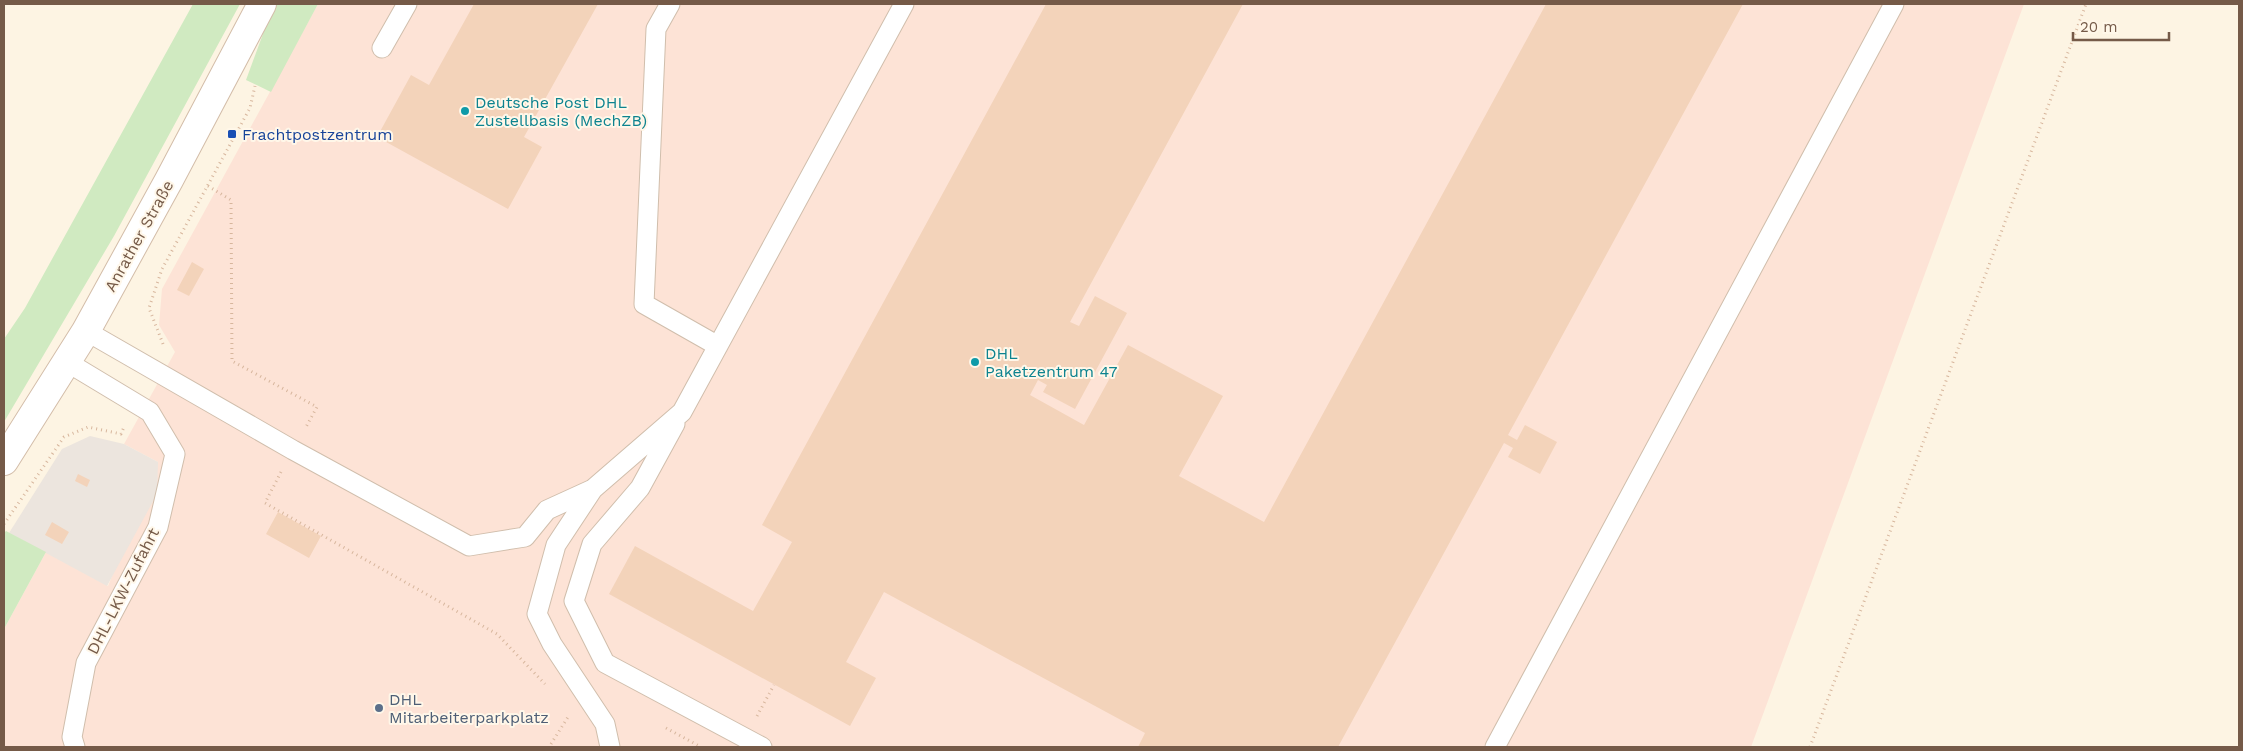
<svg xmlns="http://www.w3.org/2000/svg" width="2243" height="751" font-family="'Work Sans',sans-serif">
<style>
.commercial{fill:#fde3d6}
.industrial{fill:#ece5de}
.green{fill:#d0eac1}
.building{fill:#f3d3ba}
.lines{fill:none;stroke-linecap:round;stroke-linejoin:round}
.lane-casing{stroke:#d0beac;stroke-width:21}
.secondary-casing{stroke:#d3bda9;stroke-width:30}
.path{stroke:#d7b69d;stroke-width:3;stroke-dasharray:1 4;stroke-linecap:butt}
.lane{stroke:#fff;stroke-width:19}
.secondary{stroke:#fff;stroke-width:28}
.culture-dot{fill:#0f9aa8;stroke:#fff7e9;stroke-width:2}
.transit-dot{fill:#1a4fb4;stroke:#fff7e9;stroke-width:2}
.service-dot{fill:#5c6f8a;stroke:#fff7e9;stroke-width:2}
.labels{text-anchor:middle;dominant-baseline:central;stroke-width:4;stroke-linejoin:round;paint-order:stroke}
.culture-label{font-size:16px;fill:#0d838f;stroke:#fff7e9;text-anchor:start}
.transit-label{font-size:16px;fill:#164399;stroke:#fff7e9;text-anchor:start}
.street-label{font-size:16px;fill:#755a48;stroke:#fff7e9}
.service-label{font-size:16px;fill:#4e5e75;stroke:#fff7e9;text-anchor:start}
</style>
<rect width="100%" height="100%" fill="#fdf4e3"/>
<path class="commercial" d="M 318,4 L 2024,4 L 1751,747 L 4,747 L 4,629 L 46,552 L 108,586 L 158,462 L 124,444 L 175,352 L 159,325 L 162,289 Z"/>
<path class="industrial" d="M 90,436 L 124,444 L 158,462 L 157,494 L 107,586 L 9,533 L 62,449 Z"/>
<path class="green" d="M 193,4 L 240,4 L 114,236 L 4,422 L 4,339 L 25,308 Z
M 274,4 L 318,4 L 271,92 L 246,80 Z
M 6,531 L 46,552 L 4,629 L 4,533 Z"/>
<path class="building" d="M 474,4 L 598,4 L 524,137 L 542,147 L 508,209 L 377,137 L 411,75 L 429,85 Z
M 1046,4 L 1243,4 L 1070,322 L 1079,326 L 1095,296 L 1127,313 L 1075,409 L 1043,392 L 1047,385 L 1038,380 L 1030,395 L 1084,425 L 1128,345 L 1223,396 L 1179,476 L 1264,522 L 1546,4 L 1743,4 L 1508,435 L 1517,440 L 1525,425 L 1557,442 L 1540,474 L 1508,457 L 1513,448 L 1504,443 L 1338,747 L 1138,747 L 1145,733 L 884,592 L 846,662 L 876,678 L 850,726 L 609,594 L 635,546 L 753,611 L 792,542 L 762,525 Z
M 192,262 L 204,269 L 189,296 L 177,290 Z
M 78,474 L 90,480 L 87,487 L 75,481 Z
M 278,512 L 321,536 L 309,558 L 266,534 Z
M 52,522 L 69,532 L 62,544 L 45,535 Z"/>
<g class="lines">
<g class="lane-casing">
<path id="lane" d="M 670,4 L 656,29 L 644,304 L 718,346
M 382,48 L 407,4
M 86,331 L 293,450 L 469,546 L 525,537 L 547,510 L 593,489
M 67,362 L 150,412 L 175,454 L 158,527 L 86,663 L 72,737 L 75,747
M 675,424 L 640,488 L 592,544 L 574,601 L 605,663 L 762,747
M 610,747 L 605,724 L 552,644 L 537,614 L 556,545 L 593,489 L 682,412 L 904,4
M 1495,747 L 1894,4"/>
</g>
<g class="secondary-casing">
<path id="secondary" d="M 4,461 L 86,331 L 169,180 L 262,4"/>
</g>
<path class="path" d="M 208,186 L 231,200 L 232,361 L 317,407 L 306,427
M 163,344 L 149,308 L 162,269 L 250,108 L 255,86
M 281,472 L 265,503 L 497,634 L 545,684
M 4,524 L 64,437 L 88,427 L 121,434 L 124,427
M 757,716 L 774,685
M 666,728 L 701,747
M 551,744 L 568,717
M 1810,747 L 2086,4"/>
<use href="#lane" class="lane"/>
<use href="#secondary" class="secondary"/>
</g>
<g class="culture-dot">
<circle cx="465" cy="111" r="5"/>
<circle cx="975" cy="362" r="5"/>
</g>
<rect class="transit-dot" x="227" y="129" width="10" height="10" rx="2.5"/>
<circle class="service-dot" cx="379" cy="708" r="5"/>
<g class="labels">
<g class="culture-label">
<text x="475" y="102">Deutsche Post DHL<tspan x="475" dy="18">Zustellbasis (MechZB)</tspan></text>
<text x="985" y="353">DHL<tspan x="985" dy="18">Paketzentrum 47</tspan></text>
</g>
<g class="transit-label">
<text x="242" y="134">Frachtpostzentrum</text>
</g>
<g class="street-label">
<text transform="translate(139 236) rotate(-61)">Anrather Straße</text>
<text transform="translate(123 591) rotate(-63)">DHL-LKW-Zufahrt</text>
</g>
<g class="service-label">
<text x="389" y="699">DHL<tspan x="389" dy="18">Mitarbeiterparkplatz</tspan></text>
</g>
</g>
<rect width="2243" height="751" fill="none" stroke="#755a48" stroke-width="10"/>
<path d="M2073 32v8h96v-8" fill="none" stroke="#755a48" stroke-width="2.5"/>
<text x="2080" y="32" font-size="15" fill="#755a48" stroke="#fff7e9" stroke-width="4" paint-order="stroke">20 m</text>
</svg>
